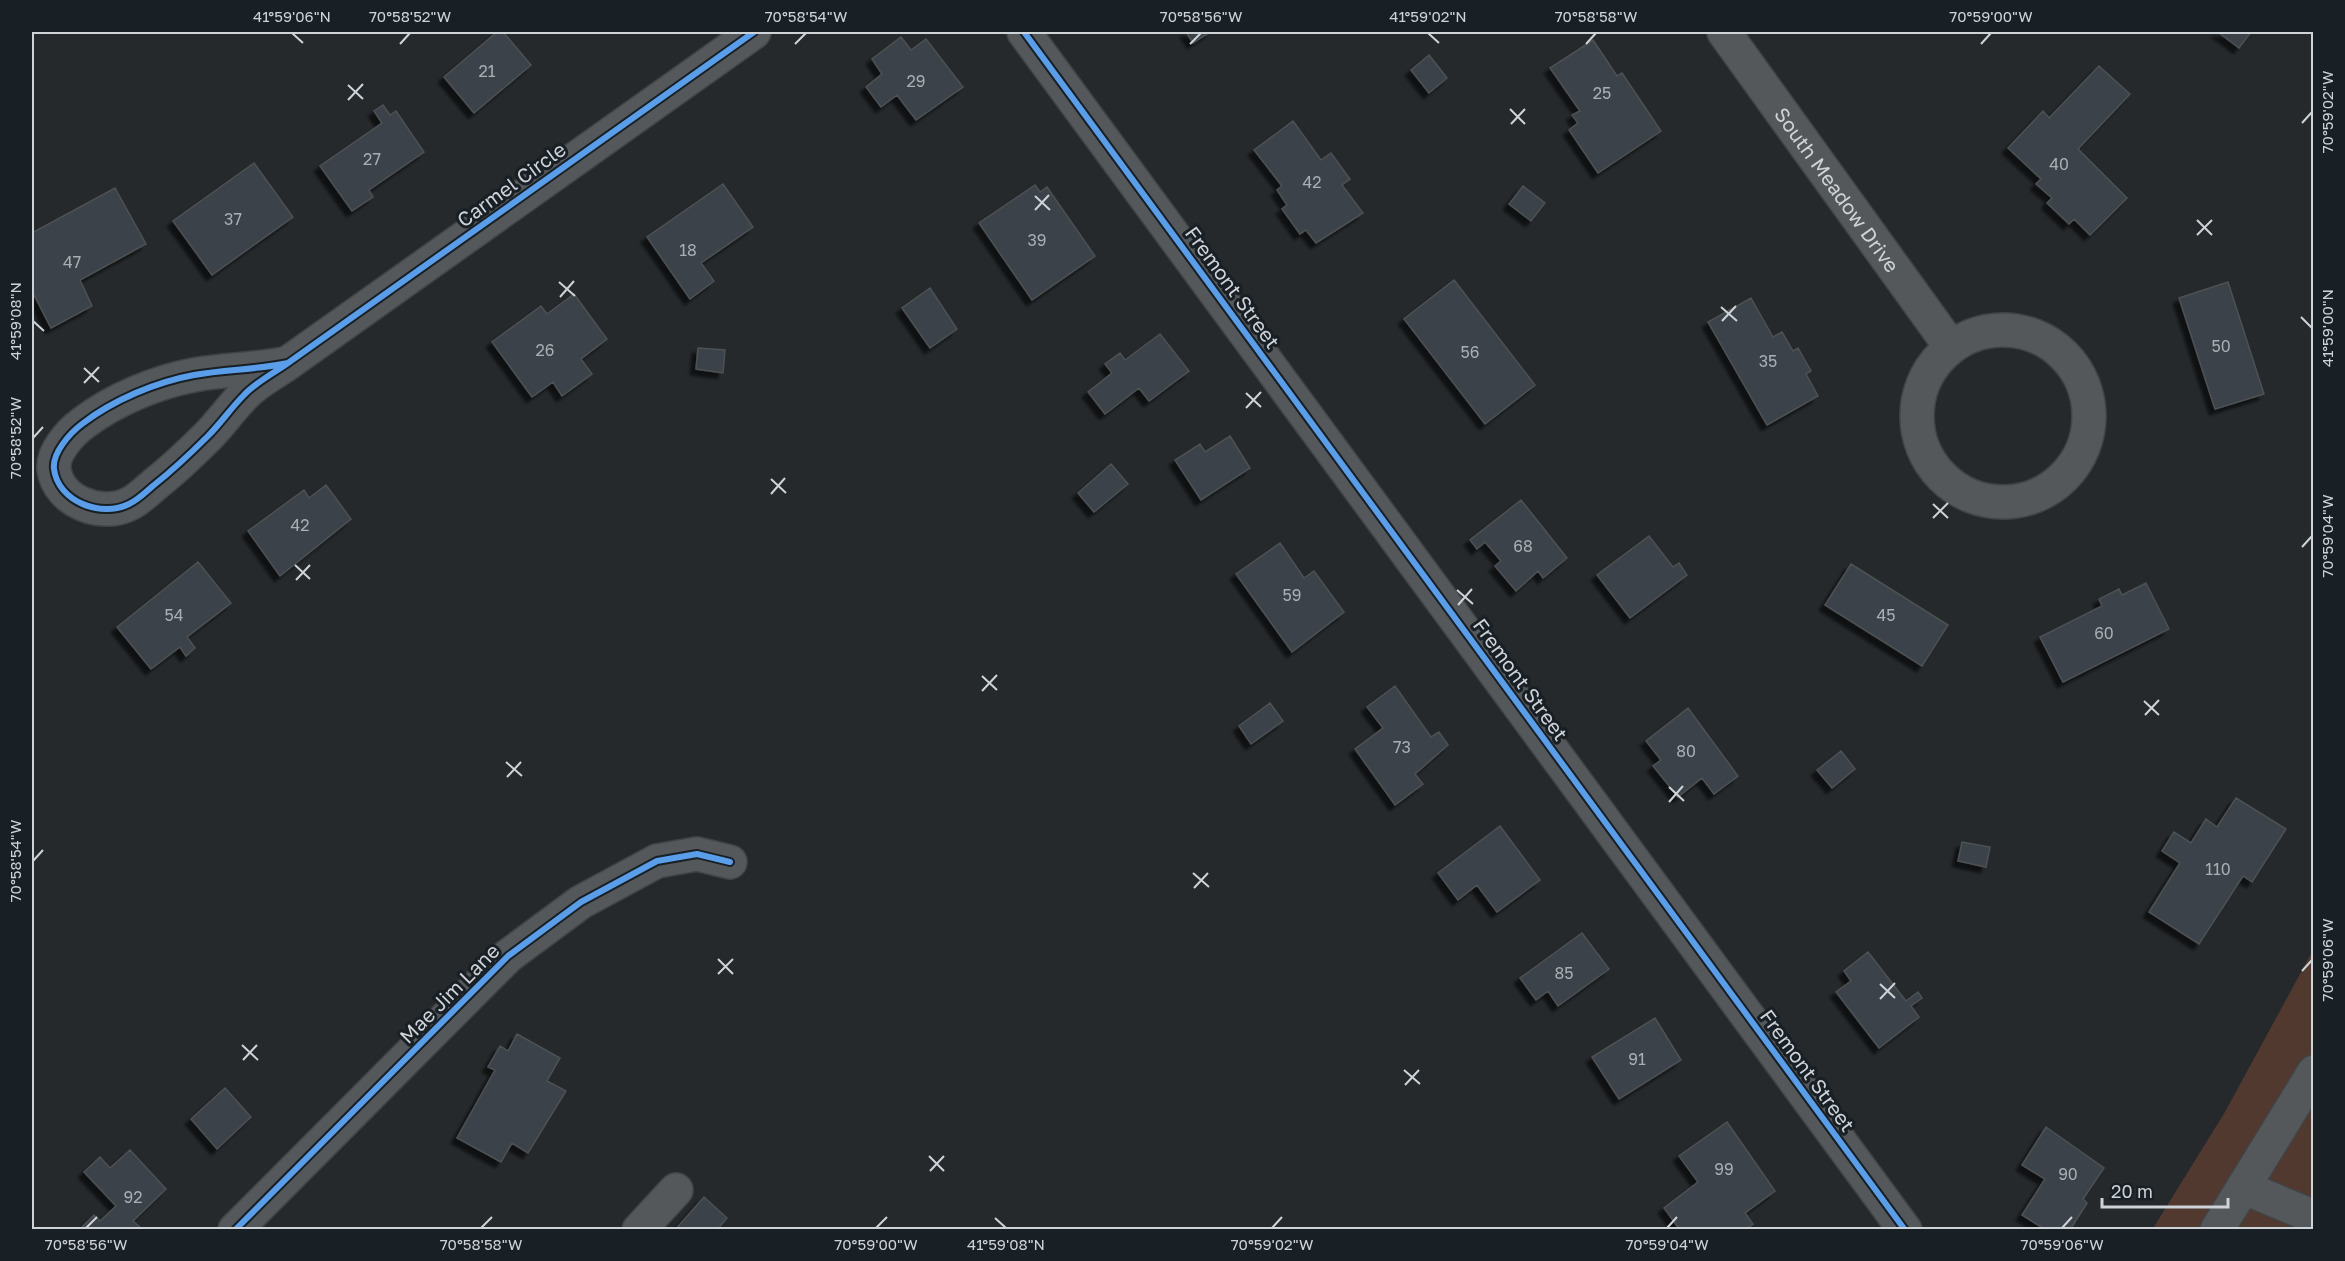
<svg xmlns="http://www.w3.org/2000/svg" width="2345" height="1261" font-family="'Golos Text',sans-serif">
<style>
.green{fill:#523930}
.building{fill:#3b4348;stroke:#4d5153;stroke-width:1.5;filter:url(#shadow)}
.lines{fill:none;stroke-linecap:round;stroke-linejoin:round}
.minor-casing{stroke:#414447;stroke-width:36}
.minor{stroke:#54585a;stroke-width:33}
.cycleway-casing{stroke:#181f25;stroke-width:10}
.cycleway{stroke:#5a9eea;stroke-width:6}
.ticks{fill:none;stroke:#ced3d7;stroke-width:2}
.labels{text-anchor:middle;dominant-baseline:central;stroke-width:6;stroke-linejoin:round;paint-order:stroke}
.number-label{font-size:16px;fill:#a9afb3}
.street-label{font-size:20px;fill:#ced3d7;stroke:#181f25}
.neatline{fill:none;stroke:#ced3d7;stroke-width:2}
.ticks-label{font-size:15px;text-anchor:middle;fill:#ced3d7}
</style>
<defs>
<filter id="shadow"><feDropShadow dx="-5.5" dy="5.5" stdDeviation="1.5" flood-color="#0009"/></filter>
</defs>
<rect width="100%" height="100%" fill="#25292c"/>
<path class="green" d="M 2313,950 L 2313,1229 L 2152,1230 L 2225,1112 Z"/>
<path class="building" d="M 497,32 L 503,32 L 531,65 L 474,113 L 444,77 Z
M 1186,32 L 1210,32 L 1193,43 Z
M 2218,32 L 2251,32 L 2239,48 Z
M 901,37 L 911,50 L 926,39 L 963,87 L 916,120 L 897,95 L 881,107 L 866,87 L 882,74 L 872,59 Z
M 1593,40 L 1617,76 L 1622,73 L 1661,131 L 1598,173 L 1569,130 L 1578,123 L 1572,115 L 1580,111 L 1550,68 Z
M 1429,55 L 1447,78 L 1429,93 L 1411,70 Z
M 2099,66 L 2130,94 L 2078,149 L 2127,198 L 2090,235 L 2074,219 L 2069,224 L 2047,203 L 2052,198 L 2036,184 L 2041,179 L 2008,148 L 2043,111 L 2049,118 Z
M 383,105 L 390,115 L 396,111 L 424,152 L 369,190 L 373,197 L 352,211 L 320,166 L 382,123 L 374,111 Z
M 1293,121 L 1321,160 L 1331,153 L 1350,179 L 1342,185 L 1363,213 L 1316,243 L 1306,230 L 1300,234 L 1282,209 L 1287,205 L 1277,190 L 1282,186 L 1254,150 Z
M 254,163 L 293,217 L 212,275 L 173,221 Z
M 723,184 L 753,227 L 701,263 L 714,281 L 690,299 L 647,237 Z
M 1035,185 L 1040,192 L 1047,187 L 1095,256 L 1032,300 L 979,223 Z
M 1523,186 L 1545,203 L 1531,221 L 1509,204 Z
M 115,188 L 146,244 L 80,280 L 92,306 L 51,328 L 32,291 L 32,233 Z
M 1454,280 L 1535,385 L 1485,424 L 1404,319 Z
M 2228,282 L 2264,394 L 2215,409 L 2179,298 Z
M 930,288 L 957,329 L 930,348 L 902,308 Z
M 574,294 L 607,339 L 581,359 L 592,374 L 562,396 L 553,382 L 532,397 L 492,342 L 541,306 L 547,314 Z
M 1751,298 L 1773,337 L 1782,332 L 1793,351 L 1798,348 L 1811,371 L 1806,374 L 1818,396 L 1767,425 L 1708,322 Z
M 1160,334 L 1189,371 L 1149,401 L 1139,388 L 1105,414 L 1088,392 L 1112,373 L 1105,364 L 1120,353 L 1125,360 Z
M 698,348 L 725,350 L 723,373 L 696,369 Z
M 1230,436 L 1250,468 L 1201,500 L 1175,460 L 1200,444 L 1205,452 Z
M 1111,464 L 1128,484 L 1094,512 L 1078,493 Z
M 326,485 L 351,519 L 280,576 L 248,531 L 304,490 L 309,498 Z
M 1521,500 L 1567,558 L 1543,578 L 1538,571 L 1516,591 L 1495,566 L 1501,561 L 1485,542 L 1477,549 L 1470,540 Z
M 1649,536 L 1673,567 L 1679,563 L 1687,575 L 1630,618 L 1597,575 Z
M 1280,543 L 1304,578 L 1314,571 L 1344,612 L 1292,652 L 1236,574 Z
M 198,562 L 231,603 L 187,637 L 195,648 L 186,656 L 180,647 L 151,669 L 117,627 Z
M 1851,564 L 1948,625 L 1922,666 L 1825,605 Z
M 2146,583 L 2169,629 L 2063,682 L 2040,637 L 2102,606 L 2099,599 L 2119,589 L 2122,595 Z
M 1395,686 L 1431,737 L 1439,732 L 1448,745 L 1415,774 L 1423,784 L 1395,805 L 1355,749 L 1383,728 L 1367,707 Z
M 1270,703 L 1283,721 L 1251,744 L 1239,726 Z
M 1688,708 L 1738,776 L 1714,794 L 1702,778 L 1678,797 L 1653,766 L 1661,760 L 1646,741 Z
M 1841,751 L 1855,769 L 1832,788 L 1817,770 Z
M 2236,798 L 2286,829 L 2252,882 L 2243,876 L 2199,944 L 2149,912 L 2180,863 L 2162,851 L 2174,832 L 2191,843 L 2206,819 L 2217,827 Z
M 1500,826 L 1540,880 L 1497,912 L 1477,885 L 1458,900 L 1438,873 Z
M 1962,842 L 1990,847 L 1986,867 L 1958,861 Z
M 1582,933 L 1609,969 L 1558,1006 L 1548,991 L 1536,1000 L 1520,978 Z
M 1868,952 L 1906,1001 L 1918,992 L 1922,998 L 1911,1006 L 1919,1017 L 1879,1048 L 1836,992 L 1851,981 L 1844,971 Z
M 1655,1018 L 1681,1060 L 1619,1099 L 1592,1057 Z
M 517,1034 L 560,1058 L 547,1081 L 566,1091 L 528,1153 L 512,1143 L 501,1162 L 457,1138 L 495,1070 L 488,1067 L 500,1046 L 508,1051 Z
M 225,1088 L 251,1117 L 217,1149 L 191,1119 Z
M 1727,1122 L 1775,1191 L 1745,1213 L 1753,1224 L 1745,1230 L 1680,1230 L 1664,1208 L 1698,1182 L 1679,1156 Z
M 2046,1127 L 2104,1168 L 2083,1199 L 2087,1203 L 2070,1230 L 2046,1230 L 2022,1215 L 2045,1179 L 2022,1165 Z
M 130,1150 L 166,1189 L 133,1221 L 142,1229 L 79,1230 L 94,1215 L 100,1221 L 116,1206 L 84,1172 L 100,1157 L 110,1168 Z
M 704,1197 L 727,1218 L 717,1230 L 675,1230 Z"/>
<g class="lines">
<g class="minor-casing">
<g id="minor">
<path d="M 1024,32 L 1905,1230"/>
<path id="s1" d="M 1724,32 L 1951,347"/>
<circle cx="2003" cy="416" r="86"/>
<path d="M 288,363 C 256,370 226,369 194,375 C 156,382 113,400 82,424 C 70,433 52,453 54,469 C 58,502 102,518 129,504 C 138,500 147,491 154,485 C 173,470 191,453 208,436 C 221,423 231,408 244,395 C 256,382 274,373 288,363 L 754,32"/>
<path d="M 2243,1187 L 2314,1217"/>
<path d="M 235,1230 L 508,956 L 581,902 L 657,861 L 697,854 L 730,862"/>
<path d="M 639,1230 L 676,1190"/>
<path d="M 2217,1230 L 2314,1072"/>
</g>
</g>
<use href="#minor" class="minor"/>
<g class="cycleway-casing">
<path id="cycleway" d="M 1024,32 L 1905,1230
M 288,363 C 256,370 226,369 194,375 C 156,382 113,400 82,424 C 70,433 52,453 54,469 C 58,502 102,518 129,504 C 138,500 147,491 154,485 C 173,470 191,453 208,436 C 221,423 231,408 244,395 C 256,382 274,373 288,363 L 754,32
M 235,1230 L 508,956 L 581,902 L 657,861 L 697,854 L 730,862"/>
</g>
<use href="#cycleway" class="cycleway"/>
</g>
<path class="ticks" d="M 292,33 L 303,43M 1428,33 L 1439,43M 400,44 L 410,33M 795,44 L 806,33M 1190,44 L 1201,33M 1586,44 L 1596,33M 1981,44 L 1991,33M 348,85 L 363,99M 348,100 L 363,84M 1510,109 L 1525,124M 2302,123 L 2312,112M 1511,124 L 1525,109M 1035,196 L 1050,210M 1035,210 L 1049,195M 2197,220 L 2212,235M 2197,235 L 2212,220M 559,282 L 575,296M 560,297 L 574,281M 1721,307 L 1737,321M 2301,317 L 2312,328M 33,321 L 44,331M 1722,321 L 1736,306M 84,368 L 99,382M 84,383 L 99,367M 1246,393 L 1261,407M 1246,408 L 1261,392M 33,438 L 43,427M 771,479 L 786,493M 771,494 L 785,478M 1933,504 L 1948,518M 1933,518 L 1948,503M 2302,547 L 2312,536M 295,565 L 310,579M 296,580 L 310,565M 1457,590 L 1473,604M 1458,605 L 1472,589M 982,676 L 997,690M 982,691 L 997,675M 2144,701 L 2159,715M 2145,715 L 2159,700M 506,762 L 522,776M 507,777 L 521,762M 1669,787 L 1684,801M 1669,802 L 1683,786M 33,861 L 43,850M 1193,873 L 1209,887M 1194,888 L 1208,873M 718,959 L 733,974M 2302,971 L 2312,960M 718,974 L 733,959M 1880,984 L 1895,998M 1880,999 L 1895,983M 242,1045 L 258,1060M 243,1060 L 257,1045M 1404,1070 L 1420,1084M 1405,1085 L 1419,1070M 929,1156 L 944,1171M 930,1171 L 944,1156M 995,1218 L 1006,1228M 86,1228 L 97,1217M 481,1228 L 492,1217M 876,1228 L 887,1217M 1272,1228 L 1282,1217M 1667,1228 L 1677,1217M 2062,1228 L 2072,1217"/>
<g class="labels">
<g class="number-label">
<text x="487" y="71">21</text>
<text x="916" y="81">29</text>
<text x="1602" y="93">25</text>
<text x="372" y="159">27</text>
<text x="2059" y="164">40</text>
<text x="1312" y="182">42</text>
<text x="233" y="219">37</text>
<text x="1037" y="240">39</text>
<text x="688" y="250">18</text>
<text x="72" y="262">47</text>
<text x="2221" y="346">50</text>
<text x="545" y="350">26</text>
<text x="1470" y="352">56</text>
<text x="1768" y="361">35</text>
<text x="300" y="525">42</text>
<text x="1523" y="546">68</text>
<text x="1292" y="595">59</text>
<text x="174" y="615">54</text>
<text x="1886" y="615">45</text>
<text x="2104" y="633">60</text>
<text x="1402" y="747">73</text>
<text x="1686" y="751">80</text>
<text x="2218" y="869">110</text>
<text x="1564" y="973">85</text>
<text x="1637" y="1059">91</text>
<text x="1724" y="1169">99</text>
<text x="2068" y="1174">90</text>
<text x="133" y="1197">92</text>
</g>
<g class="street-label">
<text transform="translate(511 184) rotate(-36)">Carmel Circle</text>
<text stroke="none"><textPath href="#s1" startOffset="194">South Meadow Drive</textPath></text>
<text transform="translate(1233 287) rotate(54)">Fremont Street</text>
<text transform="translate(1521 679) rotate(54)">Fremont Street</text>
<text transform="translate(449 993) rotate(-45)">Mae Jim Lane</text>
<text transform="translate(1808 1070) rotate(54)">Fremont Street</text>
</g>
</g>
<rect width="2345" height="1261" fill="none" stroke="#181f25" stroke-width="66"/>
<path d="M2102 1198v9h126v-9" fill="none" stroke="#ced3d7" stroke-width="3"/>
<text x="2111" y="1198" font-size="18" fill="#ced3d7" stroke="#181f25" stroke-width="4.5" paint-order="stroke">20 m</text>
<rect x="33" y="33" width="2279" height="1195" class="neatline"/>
<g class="ticks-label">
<text x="292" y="22">41°59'06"N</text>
<text x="410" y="22">70°58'52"W</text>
<text x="806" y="22">70°58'54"W</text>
<text x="1201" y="22">70°58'56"W</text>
<text x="1428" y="22">41°59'02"N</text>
<text x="1596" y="22">70°58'58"W</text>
<text x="1991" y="22">70°59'00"W</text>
<text transform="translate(2328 112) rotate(-90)" y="5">70°59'02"W</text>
<text transform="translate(16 321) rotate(-90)" y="5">41°59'08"N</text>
<text transform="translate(2328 328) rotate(-90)" y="5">41°59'00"N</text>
<text transform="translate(16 438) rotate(-90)" y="5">70°58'52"W</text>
<text transform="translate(2328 536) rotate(-90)" y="5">70°59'04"W</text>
<text transform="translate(16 861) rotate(-90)" y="5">70°58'54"W</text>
<text transform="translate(2328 960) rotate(-90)" y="5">70°59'06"W</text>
<text x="86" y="1250">70°58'56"W</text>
<text x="481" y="1250">70°58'58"W</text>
<text x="876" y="1250">70°59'00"W</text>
<text x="1006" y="1250">41°59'08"N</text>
<text x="1272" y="1250">70°59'02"W</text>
<text x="1667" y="1250">70°59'04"W</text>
<text x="2062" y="1250">70°59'06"W</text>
</g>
</svg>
